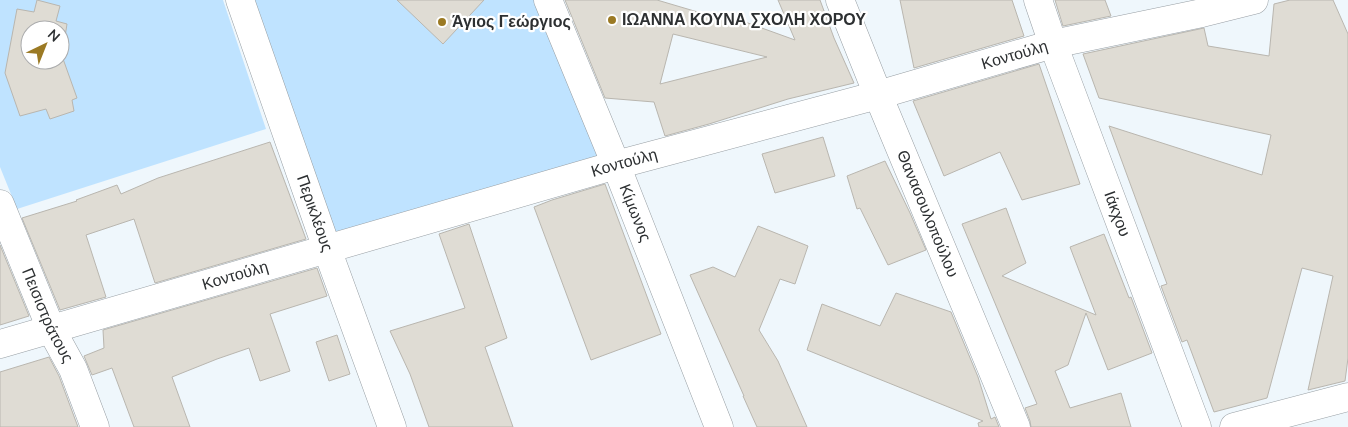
<svg xmlns="http://www.w3.org/2000/svg" width="1348" height="427" font-family="'Nunito Sans',sans-serif">
<style>
.green{fill:#bfe3ff;fill-rule:evenodd}
.building{fill:#dfdcd4;stroke:#b9b6af;fill-rule:evenodd}
.lines{fill:none;stroke-linecap:round;stroke-linejoin:round}
.minor-casing{stroke:#989fa4;stroke-width:29}
.tertiary-casing{stroke:#989fa4;stroke-width:29}
.secondary-casing{stroke:#989fa4;stroke-width:29}
.minor{stroke:#fff;stroke-width:28}
.tertiary{stroke:#fff;stroke-width:28}
.secondary{stroke:#fff;stroke-width:28}
.poi-dot{fill:#9b7a24;stroke:#fff;stroke-width:2}
.labels{text-anchor:middle;dominant-baseline:central;stroke-width:4.5;stroke-linejoin:round;paint-order:stroke}
.poi-label{font-size:16px;font-weight:bold;fill:#2d3032;stroke:#fff;text-anchor:start}
.street-label{font-size:16px;fill:#2d3032;stroke:#fff}
</style>
<rect width="100%" height="100%" fill="#eff7fc"/>
<path class="green" d="M 0,0 L 223,0 L 266,129 L 17,209 L 0,167 ZM 30,30 L 60,30 L 60,60 L 30,60 Z
M 252,0 L 536,0 L 600,158 L 332,236 Z"/>
<path class="building" d="M 37,0 L 60,6 L 56,21 L 67,24 L 62,56 L 77,98 L 72,100 L 74,111 L 50,119 L 46,109 L 20,116 L 5,73 L 17,9 L 34,12 ZM 30,30 L 60,30 L 60,60 L 30,60 Z
M 397,0 L 484,0 L 443,44 Z
M 565,0 L 657,0 L 718,18 L 723,14 L 795,40 L 778,0 L 820,0 L 834,38 L 854,83 L 788,99 L 709,124 L 665,136 L 654,102 L 605,98 ZM 673,34 L 767,57 L 660,84 Z
M 900,0 L 1012,0 L 1024,36 L 914,68 Z
M 1055,0 L 1105,0 L 1111,16 L 1063,26 Z
M 1290,0 L 1333,0 L 1348,34 L 1348,358 L 1345,381 L 1308,390 L 1333,276 L 1302,268 L 1267,398 L 1214,412 L 1187,340 L 1182,342 L 1161,286 L 1167,284 L 1109,126 L 1262,175 L 1271,135 L 1099,98 L 1083,54 L 1204,28 L 1208,46 L 1269,56 L 1274,4 Z
M 1039,64 L 1080,184 L 1022,200 L 1000,152 L 944,176 L 913,101 Z
M 823,137 L 835,176 L 775,193 L 762,154 Z
M 270,142 L 306,239 L 155,283 L 134,219 L 86,235 L 106,297 L 60,310 L 22,218 L 77,201 L 76,200 L 117,185 L 121,194 L 158,178 Z
M 885,161 L 910,213 L 926,250 L 888,265 L 860,208 L 857,209 L 847,176 Z
M 605,184 L 661,334 L 591,360 L 534,207 L 552,200 Z
M 1006,208 L 1026,263 L 1002,276 L 1096,315 L 1070,247 L 1104,234 L 1129,298 L 1131,297 L 1152,353 L 1108,370 L 1086,313 L 1068,365 L 1055,371 L 1070,408 L 1121,393 L 1131,427 L 1031,427 L 1030,421 L 1025,408 L 1037,404 L 962,224 Z
M 469,224 L 507,338 L 485,347 L 513,427 L 429,427 L 410,374 L 390,331 L 465,308 L 439,234 Z
M 758,226 L 808,246 L 795,284 L 780,279 L 759,330 L 778,361 L 807,427 L 757,427 L 743,396 L 744,396 L 690,275 L 713,267 L 735,277 Z
M 0,245 L 29,316 L 0,325 Z
M 317,268 L 327,296 L 270,314 L 290,371 L 260,381 L 249,348 L 217,359 L 172,377 L 190,427 L 134,427 L 112,368 L 92,375 L 84,356 L 104,348 L 103,330 Z
M 896,293 L 951,312 L 978,377 L 991,419 L 995,417 L 999,427 L 979,427 L 978,423 L 983,421 L 807,350 L 822,304 L 880,326 Z
M 337,335 L 350,374 L 329,381 L 316,342 Z
M 49,357 L 59,376 L 78,427 L 0,427 L 0,372 Z"/>
<g class="lines">
<g class="minor-casing">
<g id="minor">
<path id="s1" d="M 240,0 L 327,249 L 392,427"/>
<path id="s2" d="M 548,0 L 616,165 L 719,427"/>
<path id="s3" d="M 840,0 L 878,95 L 1016,427"/>
<path id="s4" d="M 1038,0 L 1053,44 L 1197,427"/>
<path id="s5" d="M 0,204 L 51,329 L 73,369 L 95,427"/>
</g>
</g>
<g class="tertiary-casing">
<path id="tertiary" d="M 1234,427 L 1348,397"/>
</g>
<g class="secondary-casing">
<g id="secondary">
<path id="s6" d="M 0,344 L 616,165 L 878,95 L 1053,44 L 1202,13 L 1254,0"/>
</g>
</g>
<use href="#minor" class="minor"/>
<use href="#tertiary" class="tertiary"/>
<use href="#secondary" class="secondary"/>
</g>
<g class="poi-dot">
<circle cx="612" cy="20" r="5"/>
<circle cx="442" cy="22" r="5"/>
</g>
<g class="labels">
<g class="poi-label">
<text x="622" y="20">ΙΩΑΝΝΑ ΚΟΥΝΑ ΣΧΟΛΗ ΧΟΡΟΥ</text>
<text x="452" y="22">Άγιος Γεώργιος</text>
</g>
<g class="street-label">
<text stroke="none"><textPath href="#s6" startOffset="1055">Κοντούλη</textPath></text>
<text stroke="none"><textPath href="#s6" startOffset="650">Κοντούλη</textPath></text>
<text stroke="none"><textPath href="#s2" startOffset="230">Κίμωνος</textPath></text>
<text stroke="none"><textPath href="#s1" startOffset="226">Περικλέους</textPath></text>
<text stroke="none"><textPath href="#s3" startOffset="231">Θανασουλοπούλου</textPath></text>
<text stroke="none"><textPath href="#s4" startOffset="228">Ιάκχου</textPath></text>
<text stroke="none"><textPath href="#s6" startOffset="245">Κοντούλη</textPath></text>
<text stroke="none"><textPath href="#s5" startOffset="121">Πεισιστράτους</textPath></text>
</g>
</g>
<g transform="translate(45 45) rotate(43)"><circle r="24" fill="#ffffff" stroke="#abacad"/>
<path d="M0-4L9 19L0 12L-9 19Z" fill="#9b7a24"/>
<text y="-8" font-size="14" font-weight="bold" text-anchor="middle" fill="#2d3032">N</text>
</g>
</svg>
